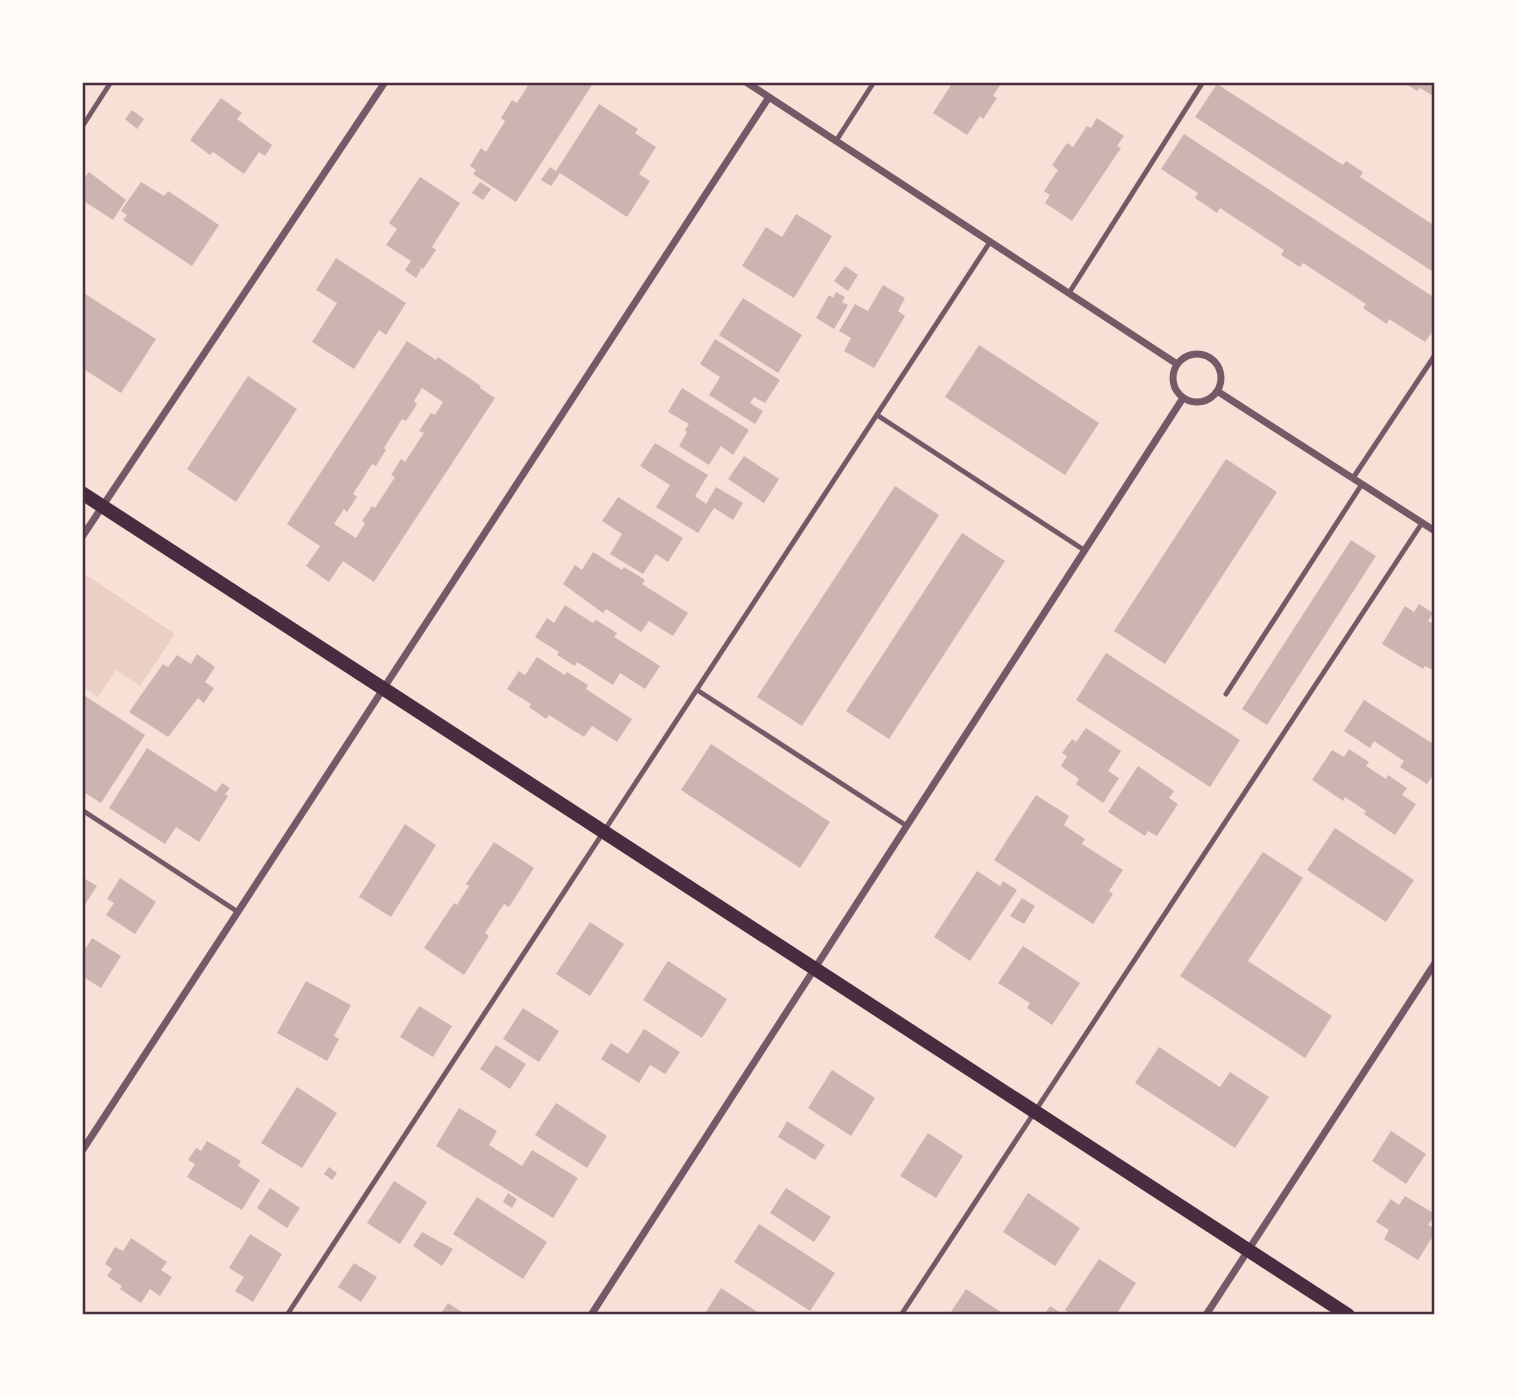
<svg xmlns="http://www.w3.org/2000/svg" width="1517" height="1397" font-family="'Sofia Sans Condensed',sans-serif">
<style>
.green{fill:#ebcfc5}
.building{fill:#ccb4b1;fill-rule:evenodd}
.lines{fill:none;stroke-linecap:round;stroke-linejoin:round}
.service{stroke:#755966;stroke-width:5}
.minor{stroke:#755966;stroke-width:7}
.secondary{stroke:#4a2c40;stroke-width:14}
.neatline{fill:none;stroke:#4a2c40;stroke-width:2.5}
</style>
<rect width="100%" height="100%" fill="#f7e1d7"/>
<path class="green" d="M 86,575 L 175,634 L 140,686 L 116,670 L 98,697 L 82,686 L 82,580 Z"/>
<path class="building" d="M 530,82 L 594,82 L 516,202 L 473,174 L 476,170 L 470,166 L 481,148 L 486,152 L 505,121 L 501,118 L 512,100 L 517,103 Z
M 953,82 L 1002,82 L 993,96 L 997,98 L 983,119 L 980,116 L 967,135 L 933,113 Z
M 1403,82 L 1435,82 L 1435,97 L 1420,88 L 1417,91 Z
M 1217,84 L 1343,165 L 1346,161 L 1363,172 L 1360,177 L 1435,226 L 1435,273 L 1195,117 Z
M 221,98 L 242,113 L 237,119 L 272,145 L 265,156 L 259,152 L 244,174 L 213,152 L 210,155 L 190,140 Z
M 599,104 L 638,129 L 635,133 L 656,147 L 639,174 L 650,181 L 627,217 L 560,173 L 551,186 L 541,180 L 550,167 L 556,171 Z
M 132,110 L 144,119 L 137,129 L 125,119 Z
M 1097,118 L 1124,136 L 1117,146 L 1121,148 L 1072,221 L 1045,203 L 1050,195 L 1044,191 L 1058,170 L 1052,165 L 1067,143 L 1073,147 L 1087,126 L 1091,128 Z
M 1184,134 L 1435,298 L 1435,328 L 1425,342 L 1389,319 L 1387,324 L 1363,308 L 1366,304 L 1303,263 L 1300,267 L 1281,255 L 1284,250 L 1220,208 L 1217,213 L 1195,198 L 1198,193 L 1161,169 Z
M 89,172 L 126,200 L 113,220 L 82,200 L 82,181 Z
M 420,177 L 460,203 L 432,247 L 436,250 L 423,269 L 415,265 L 421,269 L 416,278 L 405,270 L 411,261 L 386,245 L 397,229 L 389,223 Z
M 141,182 L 164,196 L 168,191 L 219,225 L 192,266 L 123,220 L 127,215 L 121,211 Z
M 480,182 L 491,189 L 483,200 L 472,193 Z
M 796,214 L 832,236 L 794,298 L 742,266 L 766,227 L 782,237 Z
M 336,258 L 406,303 L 386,335 L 379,330 L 354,369 L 312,342 L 337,303 L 316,290 Z
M 845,266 L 858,275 L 848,291 L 834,281 Z
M 883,285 L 905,298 L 898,311 L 905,316 L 874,368 L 844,351 L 851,338 L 839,331 L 855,304 L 868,311 Z
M 82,292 L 156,339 L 121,393 L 82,368 Z
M 836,292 L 845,297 L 842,302 L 848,305 L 834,329 L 816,318 L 829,295 L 833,298 Z
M 743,298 L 802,335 L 778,373 L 719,335 Z
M 715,339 L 780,380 L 765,403 L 754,397 L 750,403 L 763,411 L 755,424 L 709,395 L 720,377 L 700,364 Z
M 407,341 L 436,360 L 438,357 L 481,386 L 480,388 L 495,398 L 374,582 L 343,561 L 329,582 L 306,566 L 320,546 L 287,524 ZM 422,388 L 443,402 L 435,415 L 431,413 L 419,431 L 424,433 L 405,462 L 401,459 L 391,475 L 395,477 L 375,508 L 372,506 L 362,521 L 365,523 L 356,538 L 334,524 L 344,509 L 347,512 L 357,497 L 353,494 L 372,464 L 376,466 L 386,450 L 384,448 L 402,419 L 406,421 L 417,404 L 414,401 Z
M 979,345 L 1099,423 L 1065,475 L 945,397 Z
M 248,376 L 297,409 L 236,502 L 187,469 Z
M 682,388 L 749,430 L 733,455 L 721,446 L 709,465 L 679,446 L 687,432 L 685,430 L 689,424 L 668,412 Z
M 655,443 L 708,475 L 695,496 L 706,504 L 716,487 L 743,503 L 733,520 L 714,508 L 698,533 L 656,507 L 670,485 L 640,466 Z
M 744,456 L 779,479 L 764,503 L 728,479 Z
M 1226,459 L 1277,492 L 1165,664 L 1114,631 Z
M 895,486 L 939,515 L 802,726 L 757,697 Z
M 618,497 L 683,538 L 668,562 L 656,554 L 643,574 L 610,554 L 622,534 L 602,521 Z
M 962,533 L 1005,561 L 889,739 L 846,711 Z
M 1351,540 L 1376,556 L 1267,725 L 1242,709 Z
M 593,552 L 622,570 L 624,567 L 645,580 L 642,584 L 688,613 L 673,636 L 649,621 L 641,632 L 606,609 L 603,613 L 563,584 L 575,565 L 582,570 Z
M 1419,604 L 1433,613 L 1428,621 L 1435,625 L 1435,671 L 1425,666 L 1423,669 L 1382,644 L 1405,606 L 1414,612 Z
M 565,605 L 593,623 L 596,620 L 617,633 L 614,637 L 660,666 L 645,689 L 620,673 L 613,685 L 577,662 L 575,666 L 557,655 L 559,652 L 535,637 L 547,618 L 554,623 Z
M 1106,653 L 1240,740 L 1210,787 L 1076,700 Z
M 197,654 L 215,667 L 205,682 L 214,688 L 204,703 L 198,698 L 168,737 L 129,712 L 163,664 L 168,667 L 177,655 L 191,664 Z
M 537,657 L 565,675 L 567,672 L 588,685 L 586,689 L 632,719 L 617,742 L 592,726 L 584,737 L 549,715 L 546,719 L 529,707 L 531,704 L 507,689 L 519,671 L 525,675 Z
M 82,694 L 145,735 L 101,803 L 82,791 Z
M 1364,700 L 1435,745 L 1435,772 L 1427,784 L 1400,767 L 1404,761 L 1374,741 L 1370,748 L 1344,731 Z
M 1086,728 L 1121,751 L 1108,771 L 1119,778 L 1103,803 L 1076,784 L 1079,779 L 1061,766 L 1067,756 L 1062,753 L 1072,739 L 1076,742 Z
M 711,744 L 830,822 L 800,868 L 681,790 Z
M 147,748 L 216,792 L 222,783 L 230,788 L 225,794 L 228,796 L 199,842 L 176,827 L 165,844 L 109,808 Z
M 1349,749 L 1369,762 L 1366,766 L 1386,779 L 1388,775 L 1407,788 L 1402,795 L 1416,804 L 1395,835 L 1364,814 L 1366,811 L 1345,797 L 1343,801 L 1312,780 L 1332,750 L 1344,757 Z
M 1138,766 L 1174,791 L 1169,798 L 1178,804 L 1157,836 L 1148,831 L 1145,836 L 1108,812 Z
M 1036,795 L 1069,816 L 1064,825 L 1085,839 L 1082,844 L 1123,870 L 1109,891 L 1113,894 L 1093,924 L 994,860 Z
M 405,824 L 436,845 L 391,917 L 359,897 Z
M 1335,828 L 1414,880 L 1386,922 L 1307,870 Z
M 494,842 L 534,868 L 509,907 L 504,904 L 485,933 L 489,936 L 464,975 L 424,948 L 454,903 L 457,905 L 469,886 L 466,884 Z
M 1263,852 L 1303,878 L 1248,961 L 1332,1016 L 1305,1058 L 1180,976 Z
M 977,871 L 1000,886 L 1003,881 L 1017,890 L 970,961 L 934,937 Z
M 82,877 L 97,886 L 82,909 Z
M 120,878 L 156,902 L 135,934 L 106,915 L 114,903 L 107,899 Z
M 1022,898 L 1035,906 L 1024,924 L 1010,916 Z
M 590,922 L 624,944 L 590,996 L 556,974 Z
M 92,938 L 121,956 L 101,988 L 82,976 L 82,945 L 86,948 Z
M 1023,946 L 1080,983 L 1052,1025 L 1027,1008 L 1030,1003 L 998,983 Z
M 668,961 L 727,999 L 702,1038 L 643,1000 Z
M 306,981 L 351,1005 L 334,1036 L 339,1039 L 327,1061 L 277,1033 Z
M 419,1006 L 452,1026 L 433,1057 L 400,1037 Z
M 523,1008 L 559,1031 L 539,1062 L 503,1039 Z
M 644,1029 L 680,1052 L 665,1074 L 650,1065 L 639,1083 L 601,1059 L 611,1043 L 628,1054 Z
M 496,1045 L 526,1064 L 510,1089 L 480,1069 Z
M 1159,1047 L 1220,1087 L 1230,1072 L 1269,1097 L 1235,1148 L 1135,1083 Z
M 832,1070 L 875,1098 L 851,1136 L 808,1108 Z
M 297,1087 L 337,1113 L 302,1168 L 261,1143 Z
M 556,1103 L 607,1136 L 587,1168 L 535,1135 Z
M 459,1108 L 497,1131 L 489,1145 L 522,1166 L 532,1150 L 578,1178 L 553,1218 L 436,1146 Z
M 787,1121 L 825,1145 L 815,1160 L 778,1137 Z
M 1391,1131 L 1426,1154 L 1406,1184 L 1372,1161 Z
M 928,1133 L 963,1156 L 936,1198 L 900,1176 Z
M 207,1141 L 241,1161 L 238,1166 L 260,1180 L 242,1210 L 187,1177 L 195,1164 L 188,1160 L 196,1148 L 201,1151 Z
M 329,1167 L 337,1173 L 332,1180 L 324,1174 Z
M 394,1181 L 427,1202 L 400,1244 L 367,1223 Z
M 270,1188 L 300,1208 L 287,1228 L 257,1208 Z
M 786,1188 L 831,1217 L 814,1242 L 770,1213 Z
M 508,1193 L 517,1199 L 512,1208 L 503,1202 Z
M 1028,1193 L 1080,1228 L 1055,1266 L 1003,1232 Z
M 1405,1196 L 1435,1214 L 1428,1225 L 1435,1229 L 1435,1233 L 1418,1260 L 1384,1239 L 1389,1230 L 1376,1222 L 1391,1199 L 1399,1205 Z
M 477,1197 L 547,1242 L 523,1279 L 453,1234 Z
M 759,1224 L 835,1273 L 810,1311 L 734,1262 Z
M 422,1232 L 453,1249 L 442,1266 L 413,1246 Z
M 250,1234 L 282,1254 L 253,1302 L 235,1291 L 244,1277 L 229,1268 Z
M 131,1238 L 167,1262 L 161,1270 L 172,1277 L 160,1296 L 150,1289 L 141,1303 L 120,1289 L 122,1286 L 107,1276 L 112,1269 L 105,1264 L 115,1247 L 123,1251 Z
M 1099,1259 L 1136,1283 L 1116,1315 L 1072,1315 L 1065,1310 Z
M 354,1263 L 377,1277 L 361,1302 L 338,1287 Z
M 721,1288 L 762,1315 L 704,1315 Z
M 966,1289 L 1005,1315 L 949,1315 Z
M 448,1303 L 466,1315 L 440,1315 Z
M 1050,1306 L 1064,1315 L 1044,1315 Z"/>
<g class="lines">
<path class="service" d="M 82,127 L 111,82
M 836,141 L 874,82
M 1069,293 L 1203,82
M 877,415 L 1084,550
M 1353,478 L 1435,355
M 697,690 L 907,826
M 1226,694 L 1362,484
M 82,810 L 238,912
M 287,1315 L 990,242
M 901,1315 L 1422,523"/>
<path class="minor" d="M 746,82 L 1177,364
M1173 378a24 24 0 1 1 48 0a24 24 0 1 1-48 0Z
M 1217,391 L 1435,531
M 82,537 L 385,82
M 82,1151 L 769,97
M 591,1315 L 1183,398
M 1206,1315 L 1435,963"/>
<path class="secondary" d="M 82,493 L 1348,1315"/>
</g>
<rect width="1517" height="1397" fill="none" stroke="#fffaf5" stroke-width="168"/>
<rect x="84" y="84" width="1349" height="1229" class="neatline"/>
</svg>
